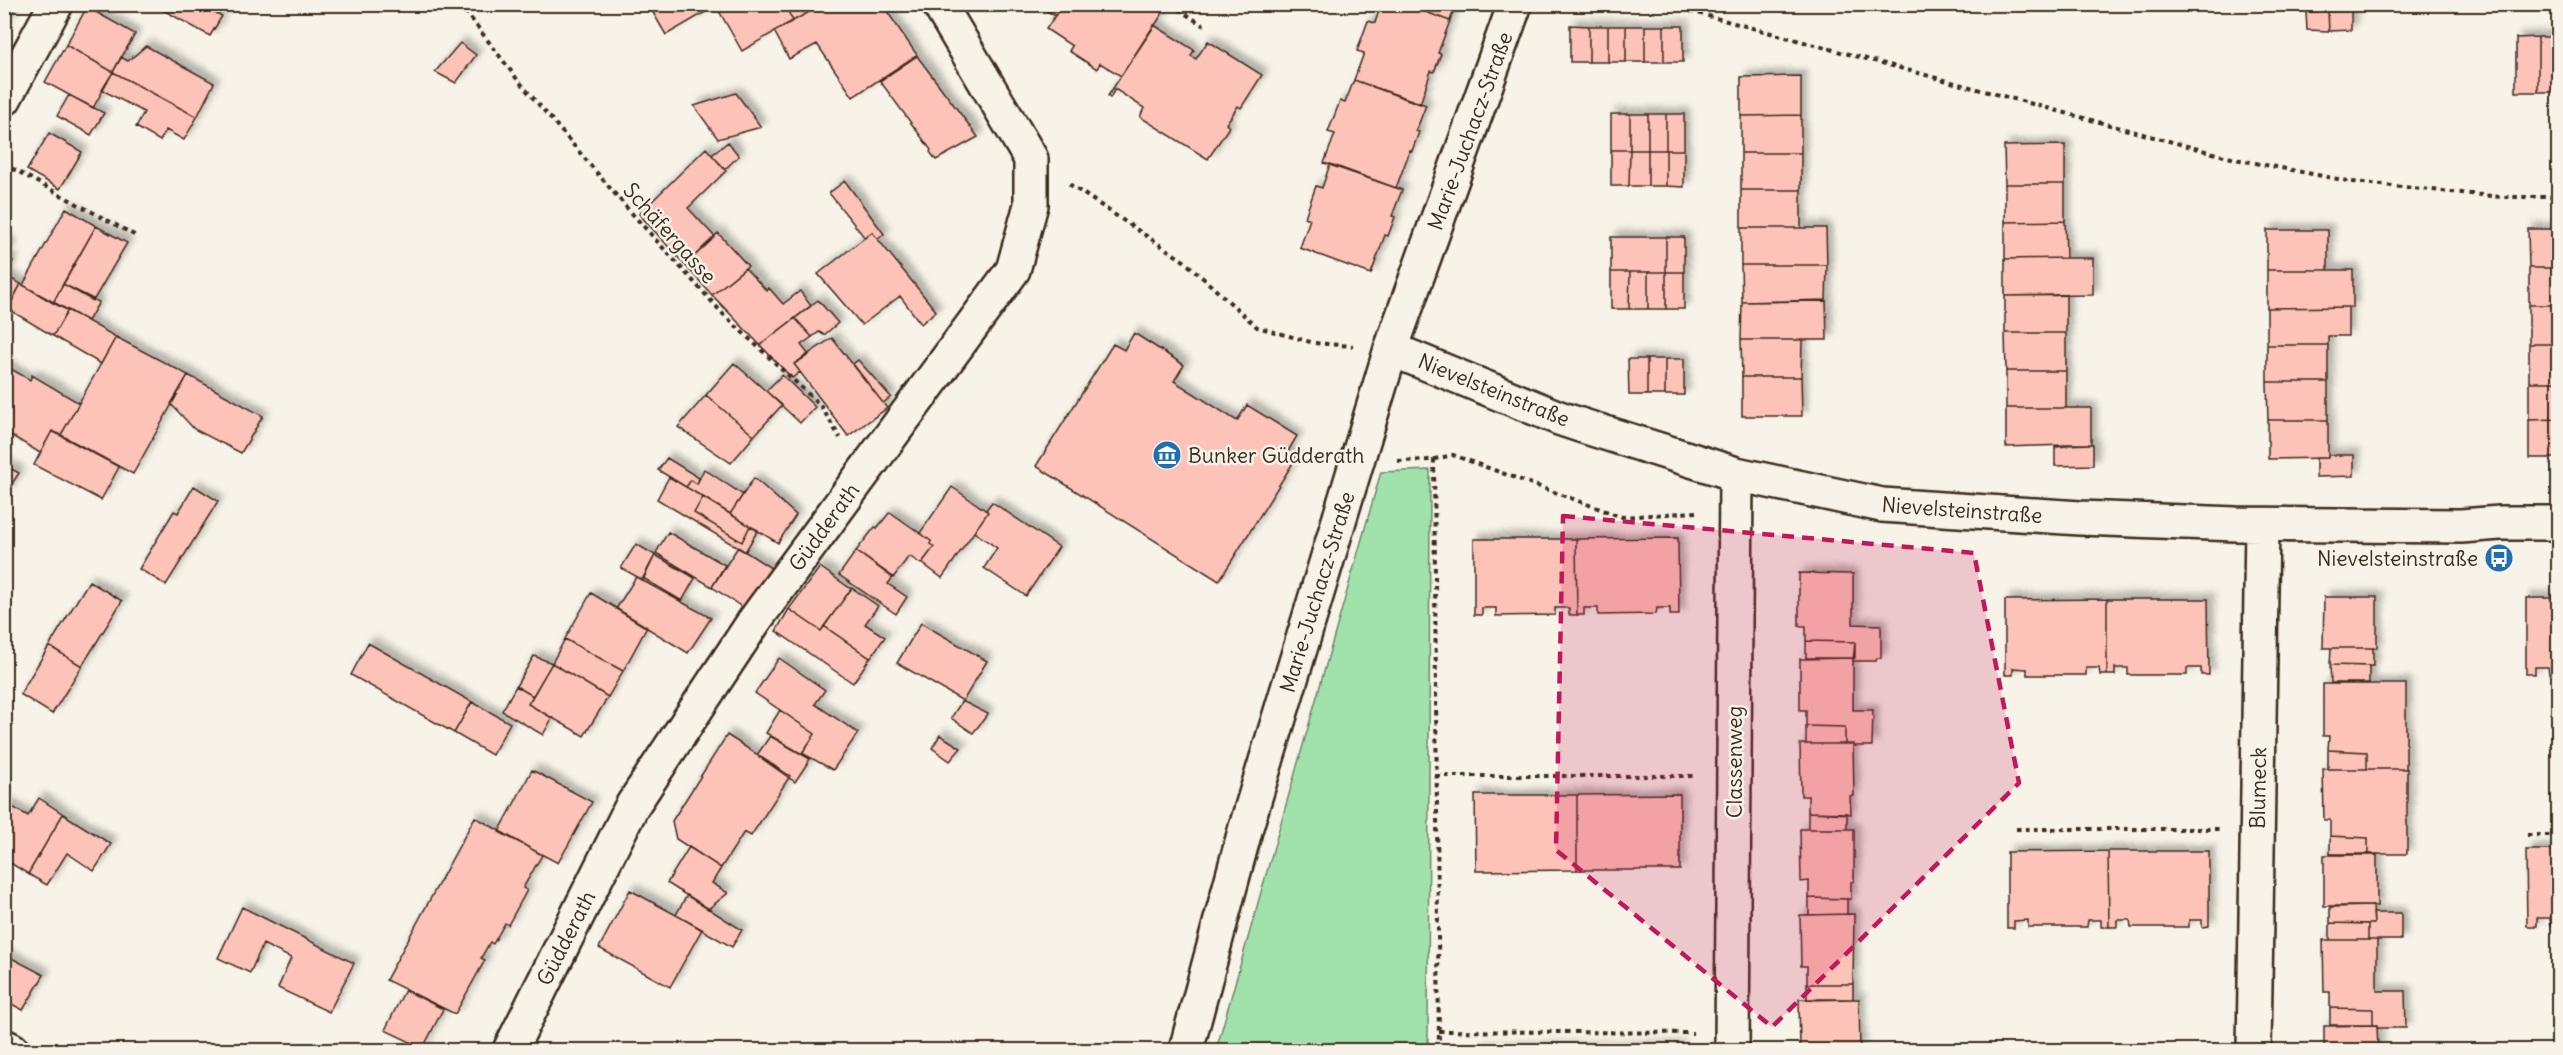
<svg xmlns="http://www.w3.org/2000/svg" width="2563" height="1055" font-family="Delius,sans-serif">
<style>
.green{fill:#a1e2ac;stroke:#6e8665;stroke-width:1.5}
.building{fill:#fec3b8;stroke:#3b2a1e;stroke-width:1.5;filter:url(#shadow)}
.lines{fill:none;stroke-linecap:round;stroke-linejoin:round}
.minor-casing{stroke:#3b2a1e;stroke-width:38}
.path{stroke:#3b2a1e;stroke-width:4;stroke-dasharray:4.5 4.5;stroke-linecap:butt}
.minor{stroke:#f7f3e8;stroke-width:33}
.marked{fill:#c2185b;fill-opacity:0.2;stroke:#c2185b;stroke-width:4.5;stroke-dasharray:12 8;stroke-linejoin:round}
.labels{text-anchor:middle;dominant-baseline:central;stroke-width:5;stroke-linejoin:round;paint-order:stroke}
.street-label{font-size:21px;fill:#3b2a1e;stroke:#f7f3e8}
.poi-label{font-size:21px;fill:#3b2a1e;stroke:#f7f3e8;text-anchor:start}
</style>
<defs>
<filter id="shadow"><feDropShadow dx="5.5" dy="-5.5" stdDeviation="3" flood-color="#0004"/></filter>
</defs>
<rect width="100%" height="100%" fill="#f7f3e8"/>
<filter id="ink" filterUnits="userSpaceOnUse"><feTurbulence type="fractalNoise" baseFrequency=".0167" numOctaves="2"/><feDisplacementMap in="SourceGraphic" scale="12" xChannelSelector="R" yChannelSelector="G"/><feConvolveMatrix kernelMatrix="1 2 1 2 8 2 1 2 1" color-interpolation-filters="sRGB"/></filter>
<g filter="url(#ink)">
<path class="green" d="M 1430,470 L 1428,1050 L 1216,1050 L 1381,472 Z"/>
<path class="building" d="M 4,4 L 16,4 L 11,14 L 4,10 Z
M 166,4 L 194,4 L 222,16 L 210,36 L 163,10 Z
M 648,4 L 715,4 L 716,6 L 666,35 Z
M 715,4 L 784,4 L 793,21 L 742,51 Z
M 784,4 L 824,4 L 793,21 Z
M 824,4 L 882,4 L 917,55 L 853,97 L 817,44 L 789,59 L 774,31 Z
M 1036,4 L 1063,4 L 1055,16 Z
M 1063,4 L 1149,4 L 1163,13 L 1121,76 L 1100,63 L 1097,69 L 1069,51 L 1072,46 L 1046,29 Z
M 1381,4 L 1404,4 L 1450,21 L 1438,53 L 1441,54 L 1434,72 L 1431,71 L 1420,104 L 1354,80 L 1364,53 L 1357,51 L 1368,21 L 1375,23 Z
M 1404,4 L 1456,4 L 1450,21 Z
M 2306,4 L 2328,4 L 2328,11 L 2306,12 Z
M 2328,4 L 2351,4 L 2351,11 L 2328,11 Z
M 87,7 L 135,34 L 113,72 L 66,45 Z
M 4,10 L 11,14 L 4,26 Z
M 2328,11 L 2351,11 L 2351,30 L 2329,31 Z
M 2328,11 L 2329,31 L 2307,30 L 2306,12 Z
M 1154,25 L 1194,50 L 1191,56 L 1196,59 L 1208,41 L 1262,75 L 1241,108 L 1238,106 L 1226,124 L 1229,127 L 1208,159 L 1140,117 L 1144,108 L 1115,89 L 1110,98 L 1108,96 Z
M 1570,25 L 1589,26 L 1589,62 L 1570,62 Z
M 1589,26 L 1608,26 L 1608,62 L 1589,62 Z
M 1608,26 L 1626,26 L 1626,62 L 1608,62 Z
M 1626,26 L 1645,26 L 1645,62 L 1626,62 Z
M 1645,26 L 1664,26 L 1664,62 L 1645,62 Z
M 1664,26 L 1683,26 L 1683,62 L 1664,62 Z
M 2538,37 L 2538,92 L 2516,92 L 2516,38 Z
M 2538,37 L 2558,37 L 2558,92 L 2538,92 Z
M 460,43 L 476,55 L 456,83 L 435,72 Z
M 66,45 L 113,72 L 93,108 L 45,82 Z
M 146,46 L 214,83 L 197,117 L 113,72 L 121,57 L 128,61 Z
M 917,56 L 978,137 L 936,160 L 930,152 L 931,150 L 880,81 Z
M 113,72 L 197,117 L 184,140 L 166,130 L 160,141 L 136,127 L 144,112 L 102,90 Z
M 1801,76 L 1801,115 L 1741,116 L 1741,77 Z
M 1354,80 L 1426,105 L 1416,131 L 1419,132 L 1412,151 L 1410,150 L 1396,188 L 1324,163 L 1335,134 L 1328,132 L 1340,101 L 1345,103 Z
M 736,93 L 761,127 L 718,139 L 694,106 Z
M 69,95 L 104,113 L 91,135 L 57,116 Z
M 1611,114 L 1630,114 L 1630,150 L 1611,150 Z
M 1630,114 L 1648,114 L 1648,150 L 1630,150 Z
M 1648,114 L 1666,114 L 1666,150 L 1648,150 Z
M 1666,114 L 1684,114 L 1684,150 L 1666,150 Z
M 1801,115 L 1801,153 L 1741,153 L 1741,116 Z
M 49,133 L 82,152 L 60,189 L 27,170 Z
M 728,142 L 739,156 L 725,169 L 712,155 Z
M 2065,145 L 2065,184 L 2005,184 L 2004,146 Z
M 706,148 L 726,171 L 688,208 L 715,237 L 685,265 L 639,214 Z
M 1611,150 L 1630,150 L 1629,186 L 1611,186 Z
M 1630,150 L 1648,150 L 1648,186 L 1629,186 Z
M 1648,150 L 1666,150 L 1666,186 L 1648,186 Z
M 1666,150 L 1684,150 L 1684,187 L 1666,186 Z
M 1741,153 L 1801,153 L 1801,190 L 1741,190 Z
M 1330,164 L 1402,190 L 1392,216 L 1395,217 L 1388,236 L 1385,235 L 1371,274 L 1300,248 L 1310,219 L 1305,217 L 1316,186 L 1322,188 Z
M 845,181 L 884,234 L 878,239 L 872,232 L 865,238 L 829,193 Z
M 2005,184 L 2065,184 L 2065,221 L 2005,222 Z
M 1741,190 L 1801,190 L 1801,228 L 1741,228 Z
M 66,208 L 96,226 L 53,303 L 23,285 Z
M 2065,221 L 2066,258 L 2005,259 L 2005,222 Z
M 96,226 L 127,243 L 93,301 L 63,284 Z
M 1741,228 L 1826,228 L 1827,265 L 1741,265 Z
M 2528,229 L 2558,229 L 2558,268 L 2529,268 Z
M 2267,230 L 2328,230 L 2328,270 L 2267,270 Z
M 872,232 L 936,311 L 921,324 L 900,296 L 862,325 L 818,274 Z
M 718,233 L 748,266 L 712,295 L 685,265 Z
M 1611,237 L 1666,237 L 1666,272 L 1611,272 Z
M 1666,237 L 1684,237 L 1684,272 L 1666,272 Z
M 4,242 L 12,246 L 8,252 L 4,251 Z
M 4,257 L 13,261 L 5,275 L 4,275 Z
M 2066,258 L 2093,258 L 2093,295 L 2005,296 L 2005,259 Z
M 1741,265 L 1827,265 L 1826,301 L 1742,302 Z
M 745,268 L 767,291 L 769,288 L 783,304 L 800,291 L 811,306 L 760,345 L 712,295 Z
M 2529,268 L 2558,268 L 2558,305 L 2529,305 Z
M 2267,270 L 2353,270 L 2353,307 L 2267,308 Z
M 1611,272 L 1630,272 L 1629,309 L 1611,309 Z
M 1630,272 L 1648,272 L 1648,309 L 1629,309 Z
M 1648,272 L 1666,272 L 1666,309 L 1648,309 Z
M 1666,272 L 1684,272 L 1684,309 L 1666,309 Z
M 4,275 L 21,284 L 4,314 Z
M 21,284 L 68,310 L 53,336 L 8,309 Z
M 63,284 L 99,302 L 88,321 L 53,303 Z
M 2066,295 L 2066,333 L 2005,333 L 2005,296 Z
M 818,300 L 838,323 L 824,335 L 819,332 L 812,337 L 795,318 Z
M 1826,300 L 1827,340 L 1741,340 L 1742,302 Z
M 2529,305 L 2558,305 L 2558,344 L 2529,344 Z
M 2348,307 L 2348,336 L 2328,336 L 2328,345 L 2267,345 L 2267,308 Z
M 68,310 L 116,337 L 101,364 L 53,336 Z
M 795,318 L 812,337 L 801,345 L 809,355 L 794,364 L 800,372 L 792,378 L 760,345 Z
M 1134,333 L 1184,365 L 1174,381 L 1237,421 L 1247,405 L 1297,436 L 1287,453 L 1296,458 L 1219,581 L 1036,466 L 1113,344 L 1124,350 Z
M 2005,333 L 2066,333 L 2066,371 L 2006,371 Z
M 116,337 L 188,375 L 133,474 L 61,435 Z
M 832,338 L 887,408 L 848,436 L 794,364 Z
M 1741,340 L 1802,340 L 1801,377 L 1742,377 Z
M 2529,344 L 2558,344 L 2558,382 L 2529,382 Z
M 2267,345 L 2328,345 L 2328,382 L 2267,382 Z
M 1628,359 L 1647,359 L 1647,395 L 1629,395 Z
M 1647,359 L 1665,359 L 1665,395 L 1647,395 Z
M 1665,359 L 1684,359 L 1684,395 L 1665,395 Z
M 858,360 L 891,397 L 883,403 L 853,364 Z
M 734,363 L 782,405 L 754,436 L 706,395 Z
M 4,365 L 30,380 L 32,375 L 79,403 L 61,435 L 52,431 L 40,453 L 4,431 Z
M 2006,371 L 2066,371 L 2066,408 L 2006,408 Z
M 188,375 L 263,416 L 241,453 L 194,429 L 171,404 Z
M 782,375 L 815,407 L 800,423 L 766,391 Z
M 1742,377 L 1801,377 L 1802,416 L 1742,416 Z
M 2267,382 L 2328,382 L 2328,420 L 2268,420 Z
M 2529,382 L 2558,382 L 2558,419 L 2529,420 Z
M 706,395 L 754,436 L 731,463 L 678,427 Z
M 2006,408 L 2091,408 L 2091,444 L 2006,447 Z
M 2558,419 L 2558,458 L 2529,458 L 2529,420 Z
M 2268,420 L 2328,420 L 2328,458 L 2268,459 Z
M 4,431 L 11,436 L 4,445 Z
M 52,431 L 119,467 L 101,500 L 34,465 Z
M 2066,444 L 2093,444 L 2093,465 L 2055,466 L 2055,447 L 2067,446 Z
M 2328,455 L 2354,455 L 2354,476 L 2316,477 L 2316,458 L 2328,458 Z
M 667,458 L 699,478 L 697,484 L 691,480 L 686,487 L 658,470 Z
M 4,465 L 19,473 L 4,496 Z
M 704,469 L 743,495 L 730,514 L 686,487 L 691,480 L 697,484 Z
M 669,477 L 703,497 L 694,513 L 742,542 L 750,526 L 758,530 L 745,552 L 657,499 Z
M 754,478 L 796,515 L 778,543 L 730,514 Z
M 194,486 L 218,501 L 166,585 L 139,569 L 174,511 L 178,513 Z
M 952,487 L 988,512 L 942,578 L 922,563 L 934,547 L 930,544 L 931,541 L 920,533 Z
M 703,497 L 750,526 L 742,542 L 694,513 Z
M 992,502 L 1059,547 L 1026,596 L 984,568 L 997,548 L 974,532 L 988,512 L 986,510 Z
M 890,512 L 931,541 L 930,544 L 934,547 L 921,564 L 909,556 L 893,578 L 856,551 L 875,527 L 877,528 Z
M 668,532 L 725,565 L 712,587 L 656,553 Z
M 1678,538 L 1679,615 L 1670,615 L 1670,608 L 1657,608 L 1656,614 L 1598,615 L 1598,608 L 1584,608 L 1584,615 L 1577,615 L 1576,539 Z
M 1474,539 L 1576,539 L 1577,615 L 1569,615 L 1569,608 L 1555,608 L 1555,615 L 1496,616 L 1496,608 L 1482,608 L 1482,615 L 1474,615 Z
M 636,544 L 655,555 L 643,580 L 621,568 Z
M 738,547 L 774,570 L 748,611 L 712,587 Z
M 856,551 L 893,577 L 888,584 L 907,597 L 896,614 L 839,575 Z
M 655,555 L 695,578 L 682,601 L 643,578 Z
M 820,567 L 851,589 L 821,631 L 789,609 Z
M 1799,573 L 1853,574 L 1853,624 L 1881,625 L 1881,658 L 1877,658 L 1876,661 L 1853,661 L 1855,642 L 1806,641 L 1806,626 L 1799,626 Z
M 636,577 L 711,618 L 688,653 L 616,609 Z
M 89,581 L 122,601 L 82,666 L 49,646 Z
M 852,588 L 878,606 L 865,624 L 885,637 L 870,658 L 824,626 Z
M 591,593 L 647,627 L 623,671 L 565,639 Z
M 2324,597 L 2377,597 L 2377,648 L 2323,648 Z
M 2526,598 L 2558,598 L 2558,674 L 2549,674 L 2548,667 L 2535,667 L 2535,674 L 2526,674 Z
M 2107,599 L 2208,599 L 2209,675 L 2201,675 L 2201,668 L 2187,668 L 2187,675 L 2128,675 L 2128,668 L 2115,668 L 2115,675 L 2107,675 Z
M 2107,599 L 2107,675 L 2100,675 L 2099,668 L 2086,668 L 2086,675 L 2027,675 L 2027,669 L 2013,668 L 2013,675 L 2005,675 L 2005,600 Z
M 789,609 L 821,631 L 824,626 L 870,658 L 853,683 L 776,631 Z
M 921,623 L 987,661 L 963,701 L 897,663 Z
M 565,639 L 623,671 L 608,697 L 552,663 Z
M 1806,641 L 1855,642 L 1855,658 L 1806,658 Z
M 368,643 L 472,702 L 454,733 L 351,675 Z
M 49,646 L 82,666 L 52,714 L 20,694 Z
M 2331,648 L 2373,648 L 2373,666 L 2330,665 Z
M 534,656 L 552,663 L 533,696 L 516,686 Z
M 779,658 L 825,690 L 815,704 L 858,733 L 833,770 L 802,753 L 815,734 L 755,693 Z
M 1853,658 L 1853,710 L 1873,710 L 1872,746 L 1853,746 L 1853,744 L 1845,744 L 1845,727 L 1806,726 L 1806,710 L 1800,710 L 1800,659 Z
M 552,663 L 608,697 L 584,736 L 528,704 Z
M 2330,665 L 2369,666 L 2369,683 L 2331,683 Z
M 2323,684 L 2406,684 L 2406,769 L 2367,769 L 2367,752 L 2328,750 L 2329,736 L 2323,736 Z
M 516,686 L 533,696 L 528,704 L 552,718 L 543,735 L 502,711 Z
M 962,701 L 988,714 L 973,733 L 951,718 Z
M 472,702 L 510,723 L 492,755 L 454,733 Z
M 780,710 L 815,734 L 802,754 L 766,733 Z
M 1806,726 L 1845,727 L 1845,744 L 1806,744 Z
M 727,735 L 790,776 L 751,836 L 744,832 L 721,868 L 676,839 L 672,821 Z
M 940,735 L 961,748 L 950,761 L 932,748 Z
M 770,736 L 810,759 L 795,782 L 757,755 Z
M 1800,744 L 1853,744 L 1854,796 L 1850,796 L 1851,814 L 1808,812 L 1808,796 L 1801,796 Z
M 2328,750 L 2367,752 L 2367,769 L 2328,769 Z
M 2323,769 L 2407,769 L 2407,854 L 2368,854 L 2368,838 L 2330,836 L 2330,820 L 2324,820 Z
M 532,770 L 592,802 L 558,863 L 499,832 Z
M 1680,794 L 1680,870 L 1577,870 L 1577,795 Z
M 1475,795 L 1577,795 L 1577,870 L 1476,871 Z
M 39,798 L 63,814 L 28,874 L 4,859 L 4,802 L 28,816 Z
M 1808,812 L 1847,813 L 1847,829 L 1808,829 Z
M 63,814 L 111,844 L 94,871 L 67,853 L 47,885 L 28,874 Z
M 475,817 L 542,855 L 523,888 L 527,890 L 508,925 L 505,923 L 493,944 L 490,942 L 481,958 L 485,960 L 455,1014 L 386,980 Z
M 1800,829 L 1854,829 L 1854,881 L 1851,882 L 1851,899 L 1809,898 L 1809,881 L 1801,882 Z
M 2330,836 L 2368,838 L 2368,854 L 2330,854 Z
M 689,847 L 721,868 L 712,883 L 728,893 L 708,909 L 667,883 Z
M 2526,850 L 2558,850 L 2558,925 L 2551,925 L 2550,918 L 2537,918 L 2537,926 L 2527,926 Z
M 2108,851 L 2209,851 L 2209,926 L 2202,927 L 2202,920 L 2189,920 L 2189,927 L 2131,927 L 2130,920 L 2117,920 L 2117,927 L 2109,927 Z
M 2108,851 L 2109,927 L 2101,927 L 2101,920 L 2088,920 L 2087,927 L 2028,927 L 2028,920 L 2014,921 L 2014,928 L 2007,928 L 2007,852 Z
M 2324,855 L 2377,855 L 2377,906 L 2324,906 Z
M 630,890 L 702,929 L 670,987 L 599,948 Z
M 687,895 L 742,930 L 732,947 L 676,915 Z
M 1809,898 L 1847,899 L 1847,914 L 1809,915 Z
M 2373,906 L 2374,924 L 2330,923 L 2330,907 Z
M 242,907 L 354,963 L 329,1012 L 278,988 L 291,958 L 263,944 L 250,973 L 218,958 Z
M 2373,913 L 2401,913 L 2401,940 L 2368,940 L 2368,924 L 2374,924 Z
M 1854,914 L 1853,984 L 1807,984 L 1807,966 L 1801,966 L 1800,915 Z
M 2330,923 L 2368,924 L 2368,940 L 2330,940 Z
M 2323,940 L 2377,940 L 2377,991 L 2405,991 L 2406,1028 L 2377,1028 L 2377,1025 L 2373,1025 L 2373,1009 L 2330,1008 L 2330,992 L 2324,992 Z
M 4,954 L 44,975 L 23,1010 L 4,1000 Z
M 1807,984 L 1853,984 L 1853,999 L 1807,1000 Z
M 405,990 L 443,1009 L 423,1048 L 385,1030 Z
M 1799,999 L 1859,999 L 1860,1050 L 1800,1050 Z
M 2330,1008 L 2373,1009 L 2373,1025 L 2330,1025 Z
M 2377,1025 L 2378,1050 L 2324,1050 L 2324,1026 Z
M 1681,1047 L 1681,1050 L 1578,1050 L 1578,1048 Z
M 1476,1048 L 1578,1048 L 1578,1050 L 1476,1050 Z"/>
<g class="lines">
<g class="minor-casing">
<path id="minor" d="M 4,99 L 56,4
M 1391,349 L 1559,418 L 1583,426 L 1736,474 L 1882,505 L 2080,518 L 2236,524 L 2461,526 L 2500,523 L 2558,523
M 4,1046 L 12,1050
M 510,1050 L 632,806 L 755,620 L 1013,270 L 1031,205 L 1031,159 L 939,4
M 1186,1050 L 1246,827 L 1391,349 L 1515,4
M 1732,1050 L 1736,474
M 2254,1050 L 2262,525"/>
</g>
<path class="path" d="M 460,4 L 517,79 L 627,208 L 723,314 L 821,406 L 840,438
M 1171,4 L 1204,26
M 1664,4 L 2235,159 L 2353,182 L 2501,197 L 2558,197
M 1692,4 L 1692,13
M 4,164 L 138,237
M 1069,184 L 1184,261 L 1257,327 L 1314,343 L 1353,346
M 1434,459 L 1439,1050
M 1398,461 L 1430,460 L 1453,455 L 1622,517 L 1696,512
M 1436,776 L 1697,776
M 2016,829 L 2220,829
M 2527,835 L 2558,835
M 1439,1031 L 1693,1033"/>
<use href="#minor" class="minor"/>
</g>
</g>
<path class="marked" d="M 1563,516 L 1974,553 L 2019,783 L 1772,1027 L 1556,850 Z"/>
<defs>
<g id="museum-disc" transform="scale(1.5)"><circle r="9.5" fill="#1f6fb2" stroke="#f7f3e8"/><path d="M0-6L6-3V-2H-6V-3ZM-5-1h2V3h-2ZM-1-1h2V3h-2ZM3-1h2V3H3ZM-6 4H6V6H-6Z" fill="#fff"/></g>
<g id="bus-disc" transform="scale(1.5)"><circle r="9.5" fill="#1f6fb2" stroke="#f7f3e8"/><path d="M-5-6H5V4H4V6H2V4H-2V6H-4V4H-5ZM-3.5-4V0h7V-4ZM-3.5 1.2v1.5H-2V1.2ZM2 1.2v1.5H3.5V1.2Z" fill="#fff"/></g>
</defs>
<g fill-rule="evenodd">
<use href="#museum-disc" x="1167" y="455"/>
<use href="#bus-disc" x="2499" y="558"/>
</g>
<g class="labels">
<g class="street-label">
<text transform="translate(1470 131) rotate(-70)">Marie-Juchacz-Straße</text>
<text transform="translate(670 233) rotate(48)">Schäfergasse</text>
<text transform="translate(1494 390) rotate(22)">Nievelsteinstraße</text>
<text transform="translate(1962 510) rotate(4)">Nievelsteinstraße</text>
<text transform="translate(824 527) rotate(-54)">Güdderath</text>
<text transform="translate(1317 592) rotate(-73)">Marie-Juchacz-Straße</text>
<text transform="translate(1734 762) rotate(-90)">Classenweg</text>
<text transform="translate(2258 788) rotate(-89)">Blumeck</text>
<text transform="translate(566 938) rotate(-63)">Güdderath</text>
</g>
<g class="poi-label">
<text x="1188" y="455">Bunker Güdderath</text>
<text x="2478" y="558" text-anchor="end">Nievelsteinstraße</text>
</g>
</g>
<rect width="2563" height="1055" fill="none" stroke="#f7f3e8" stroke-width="24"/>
<rect x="12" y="12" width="2539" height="1031" fill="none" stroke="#3b2a1e" stroke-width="2" filter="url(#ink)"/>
</svg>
